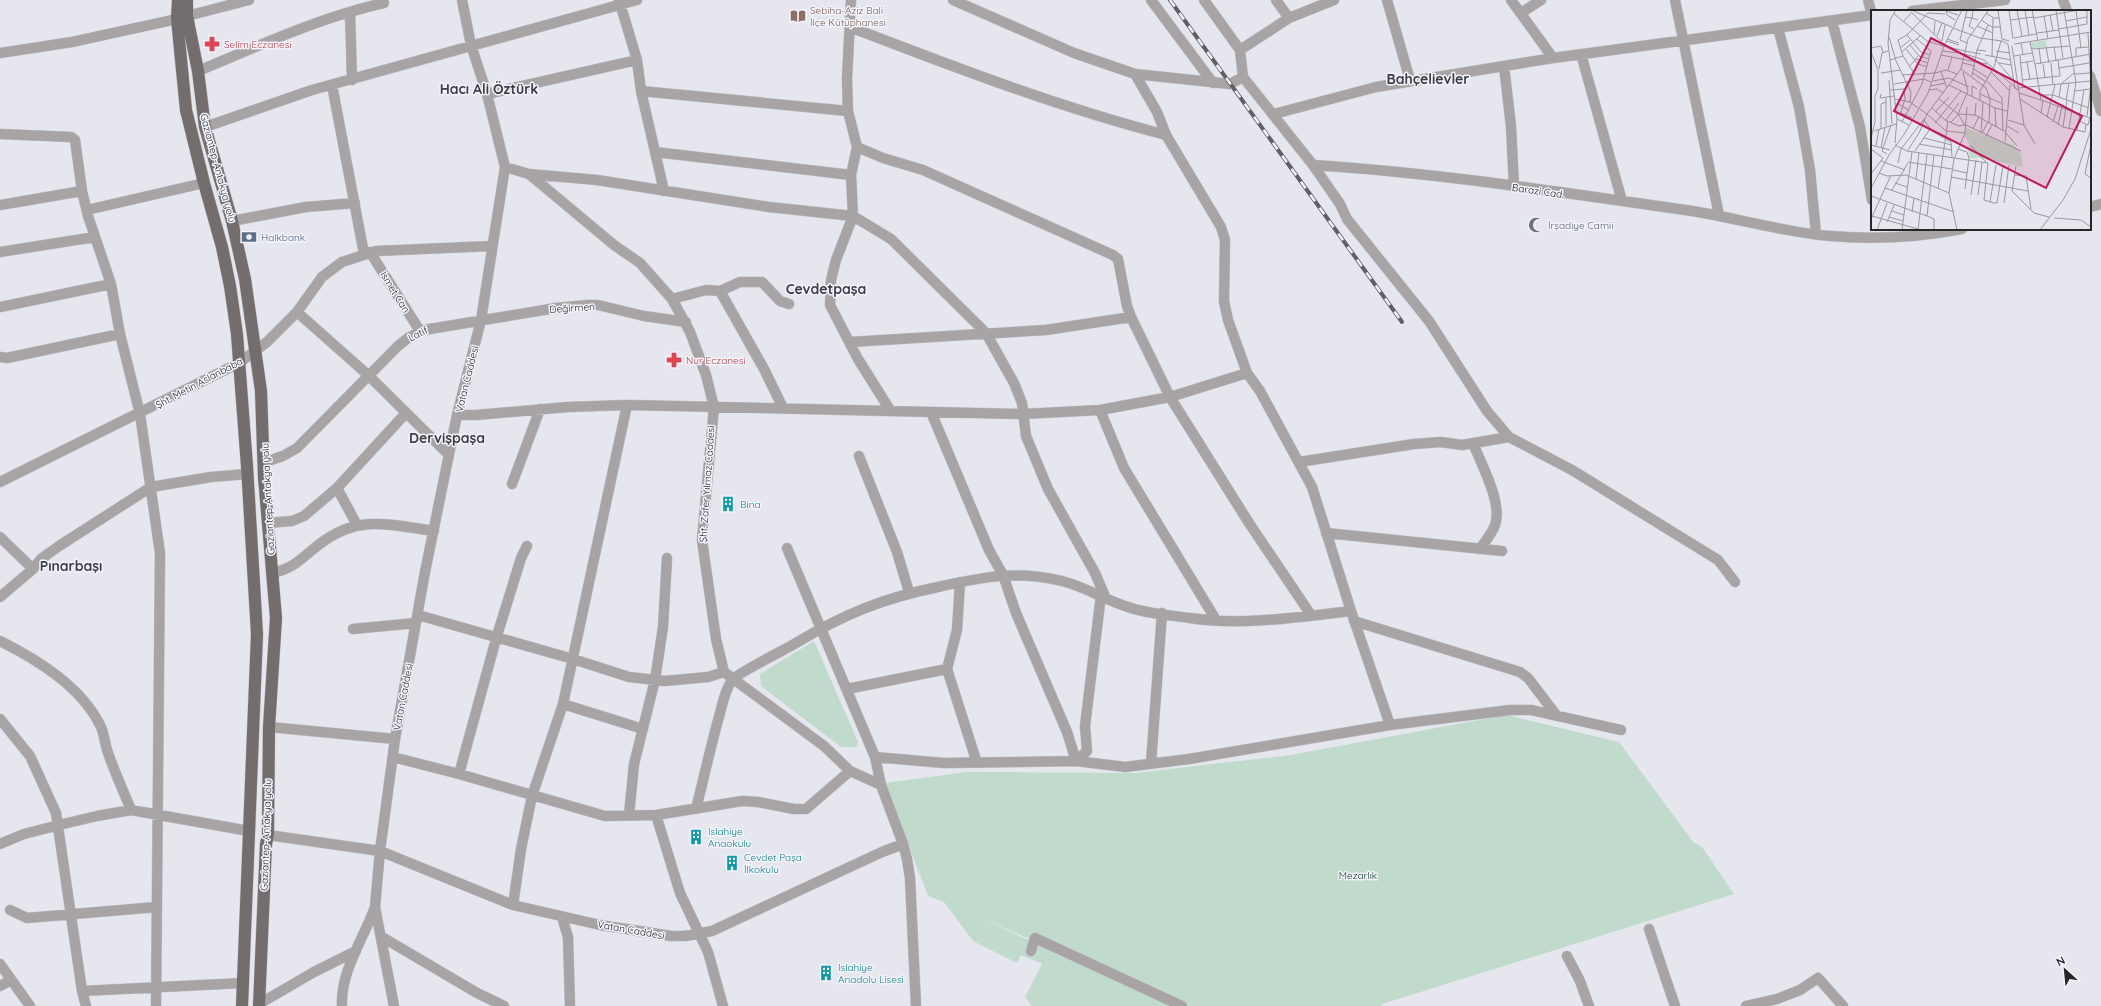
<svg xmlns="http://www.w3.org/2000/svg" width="2101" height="1006" font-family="Quicksand,sans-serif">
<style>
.green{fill:#c0dacb}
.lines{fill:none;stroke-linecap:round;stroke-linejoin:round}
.minor-casing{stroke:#c3c3cb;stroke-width:11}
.major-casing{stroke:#c3c3cb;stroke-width:13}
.minor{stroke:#a8a4a5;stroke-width:10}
.major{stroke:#746d6e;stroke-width:12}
.rail-casing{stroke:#5f5f64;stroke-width:4}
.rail{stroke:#f3f4fb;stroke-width:2.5;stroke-dasharray:8;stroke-linecap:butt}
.labels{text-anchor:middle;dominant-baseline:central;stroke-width:3;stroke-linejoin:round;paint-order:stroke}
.education-label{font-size:10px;fill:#785e54;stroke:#f3f4fb;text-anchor:start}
.health-label{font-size:10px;fill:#be3a42;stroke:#f3f4fb;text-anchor:start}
.street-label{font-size:10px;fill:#262629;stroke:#f3f4fb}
.worship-label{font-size:10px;fill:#5b616d;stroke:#f3f4fb;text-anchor:start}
.service-label{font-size:10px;fill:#4e5e75;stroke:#f3f4fb;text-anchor:start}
.culture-label{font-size:10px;fill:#0d838f;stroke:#f3f4fb;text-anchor:start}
.park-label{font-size:10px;fill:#0b3623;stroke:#f3f4fb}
.district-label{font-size:14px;font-weight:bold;fill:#3d3e44;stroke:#f3f4fb}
.inset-road{fill:none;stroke:#99999f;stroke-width:1}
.view{fill:#c2185b;fill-opacity:0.15;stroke:#c2185b;stroke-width:2}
.inset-edge{fill:none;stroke:#262629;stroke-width:2}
</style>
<rect width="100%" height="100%" fill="#e5e6ee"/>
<path class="green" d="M 814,641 L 858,742 L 857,747 L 841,747 L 761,686 L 760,674 Z
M 1506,715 L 1619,742 L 1694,843 L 1702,847 L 1734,894 L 1382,1004 L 1381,1006 L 1185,1006 L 979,917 L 1171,1006 L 1032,1006 L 1025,997 L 1042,964 L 1021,955 L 1017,963 L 973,941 L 944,902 L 928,896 L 885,783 L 967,772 L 1135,773 L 1291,755 Z"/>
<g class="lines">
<g class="minor-casing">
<path id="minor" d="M 462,0 L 471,45 L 487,94 L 505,167 L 481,320 L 457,415 L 425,572 L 395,739 L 380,851 L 513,905 L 600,925 L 671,936 L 685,936 L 712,931 L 882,852 L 903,844
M 619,0 L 637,60 L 641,91 L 664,191
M 851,0 L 847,79 L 848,111 L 857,147 L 851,175 L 853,216 L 836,260 L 831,280 L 830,305 L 858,359 L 890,410
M 953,0 L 1074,53 L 1135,74 L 1230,84 L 1243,77
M 1151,0 L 1213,83
M 1204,0 L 1240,50 L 1243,77 L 1313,165 C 1440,173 1566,193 1692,211 C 1737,218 1786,233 1831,236 C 1874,240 1919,237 1962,229
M 1276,0 L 1289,18
M 1387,0 L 1410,80
M 1511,0 L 1553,58 L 1872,15
M 1675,0 L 1719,215
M 1868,0 L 1872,15
M 2063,0 L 2067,11
M 1912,11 L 2005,0
M 350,12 L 352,80
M 1521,13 L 1541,0
M 187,16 L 249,0
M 1832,21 L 1860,127 L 1872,200
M 850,27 C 954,67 1058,107 1166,135
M 1778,28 L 1799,107 L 1810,170 L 1816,234
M 1240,50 L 1289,18 L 1334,0
M 0,53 L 72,42 L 177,19
M 1581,54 L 1622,201
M 1504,66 L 1511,126 L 1514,187
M 198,71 C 259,46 320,17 384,3
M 1135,74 L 1157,112 L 1166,135 L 1221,227 L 1225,240 L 1224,301 L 1228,320 L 1247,373 L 1260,391 L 1312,487 L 1351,611 L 1390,725
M 2090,76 L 2101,111
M 332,85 L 364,254
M 641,91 L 848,111
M 487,94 L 637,60
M 1274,114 L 1376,87 L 1553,58
M 205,127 L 312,90 L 637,0
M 0,134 L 71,137 L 75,140 L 82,191 L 88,216 L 111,284 L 120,334 L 140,414 L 160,553 L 156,1006
M 857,147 L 883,158 L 923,170 L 1113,255 L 1118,259 L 1127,306 L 1131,317 L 1170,397 L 1249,523 L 1311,615
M 655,152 L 851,175
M 1313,165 L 1340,204 L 1347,219 L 1429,321 L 1487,411 L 1509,437
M 505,167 L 529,174 L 597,180 L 769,207 L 853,216 L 891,239 L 986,333 L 1014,383 L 1022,403 L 1026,436 L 1048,489 L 1095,573 L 1106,599
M 529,174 L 614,245 L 640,263 L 672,299 L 690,332 L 706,375 L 714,407 L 702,540 L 716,639 L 724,672 L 824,746 L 850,771 L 881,785
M 0,205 L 82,191
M 2090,207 L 2101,204
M 87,210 L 204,183
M 232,221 L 306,207 L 355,203
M 0,252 L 95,237
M 370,252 L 420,331
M 672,299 L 706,290 L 720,291
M 0,307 L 111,284
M 297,312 L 368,375 L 449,455
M 850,342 L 1046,330 L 1131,317
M 0,357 L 7,358 L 120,334
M 783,408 L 764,369 L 720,291 L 740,282 L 762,282 L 780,301 L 789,304
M 1100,410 L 1124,468 L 1216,620
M 931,412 L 989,550 L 1003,575 L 1016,613 L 1067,732 L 1076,761 L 1087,751 L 1085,726 L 1101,595
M 457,415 L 476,415 L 568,407 L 627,405 L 1023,414 L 1100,410 L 1170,397 L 1247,373
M 1473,443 C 1481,464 1503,503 1495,525 C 1492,534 1485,541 1480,549
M 859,456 L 897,552 L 909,592
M 265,462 L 283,456 L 297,448 L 398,346 L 408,338 L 424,330 L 556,308 L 588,305 L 598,305 L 644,316 L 686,322
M 1299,462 L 1414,444 L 1441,442 L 1462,445 L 1509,437 L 1572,470 L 1718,560 L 1735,582
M 0,482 L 239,363 L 267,342 L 297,312 L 322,277 L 342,262 L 376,251 L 492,246
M 512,484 L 540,409
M 337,488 L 357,525
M 268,523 L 292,521 L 304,516 L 337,488 L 406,413
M 1326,533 L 1502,551
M 0,537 L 33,569
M 787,548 L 875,757 L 881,785 L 903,844 L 907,859 L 910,878 L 916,1006
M 272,573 C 296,568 302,557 321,543 C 359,514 391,525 434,531
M 960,582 L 957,630 L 947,669 L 977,763
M 0,597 L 33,569 L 41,559 L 59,546 L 151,487 L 211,477 L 247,474
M 418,615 L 573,659 L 629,677 L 665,681 L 708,677 L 724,672
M 1354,621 L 1520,672 L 1528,678 L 1557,716
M 353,629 L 416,623
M 0,641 C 38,660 82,687 101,727 C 104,734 105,743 107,750 C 114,771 123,790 131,810
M 847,689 L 947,669
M 563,704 L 643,729
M 0,719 L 30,756 L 56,813 L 82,991 L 86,1006
M 269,727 L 395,739
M 393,757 L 459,774 L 605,816 L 656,815 L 742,801 L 758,802 L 794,809 L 806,809 L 850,771
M 875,757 L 944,763 L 1076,761 L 1125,767 L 1189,759 L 1390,725 L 1510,710 L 1531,710 L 1621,730
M 1151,763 L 1162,613
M 459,774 L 496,639 L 521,558 L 527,546
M 696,809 C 704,777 711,745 720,713 C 723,702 725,690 732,680 C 736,674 786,649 796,643 C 844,614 884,598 938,587 C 982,577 1018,570 1062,581 C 1086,587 1105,600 1128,607 C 1147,614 1170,615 1190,618 C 1244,626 1297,617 1351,611
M 629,815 L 634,764 L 655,680 L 663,627 L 667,558
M 656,815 L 680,893 L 708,952 L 723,1006
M 268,835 L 380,851 L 375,907 L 394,1006
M 0,844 L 24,834 L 59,825 L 97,816 L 131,810 L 249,831
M 513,905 L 521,849 L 532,796 L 563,704 L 627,405
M 10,910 L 27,918 L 157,907
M 562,917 L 568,937 L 570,1006
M 1649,929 L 1675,1006
M 382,937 L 477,993 L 504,1006
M 1031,951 L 1035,938 L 1182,1006
M 1567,956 L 1580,981 L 1589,1006
M 0,964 L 30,1006
M 0,986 L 11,980
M 82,991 L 243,983
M 259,1004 L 314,972 L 356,951
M 342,1006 C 340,972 364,938 375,907
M 1746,1006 L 1777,999 L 1800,990 L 1818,978 L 1843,1006"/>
</g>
<g class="major-casing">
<path id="major" d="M 178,0 L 177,19 L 186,110 L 204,183 L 222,247 L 230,286 L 237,334 L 247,466 L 257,634 L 242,1006
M 187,0 L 187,16 L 198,71 L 205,127 L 232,221 L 245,279 L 261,391 L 264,477 L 276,618 L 269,727 L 268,835 L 266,844 L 259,1006"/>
</g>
<use href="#minor" class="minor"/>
<use href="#major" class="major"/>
<g class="rail-casing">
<path id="rail" d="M 1170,0 L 1402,322"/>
</g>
<use href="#rail" class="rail"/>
</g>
<defs>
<g id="library-bare" transform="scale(1.2)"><path d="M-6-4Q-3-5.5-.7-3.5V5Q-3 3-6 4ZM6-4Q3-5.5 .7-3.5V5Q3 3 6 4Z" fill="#8d6e63" stroke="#f3f4fb" stroke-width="2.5" paint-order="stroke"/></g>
<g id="pharmacy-bare" transform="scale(1.2)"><path d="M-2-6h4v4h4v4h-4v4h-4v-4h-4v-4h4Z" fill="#e0444e" stroke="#f3f4fb" stroke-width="2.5" paint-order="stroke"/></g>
<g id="mosque-bare" transform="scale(1.2)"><path d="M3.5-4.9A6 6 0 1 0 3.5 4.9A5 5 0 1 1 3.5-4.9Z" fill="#6b7280" stroke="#f3f4fb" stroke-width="2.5" paint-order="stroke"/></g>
<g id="bank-bare" transform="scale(1.2)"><path d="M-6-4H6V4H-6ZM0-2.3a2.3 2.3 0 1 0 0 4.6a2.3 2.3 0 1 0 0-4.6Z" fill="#5c6f8a" stroke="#f3f4fb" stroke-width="2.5" paint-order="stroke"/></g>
<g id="building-bare" transform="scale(1.2)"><path d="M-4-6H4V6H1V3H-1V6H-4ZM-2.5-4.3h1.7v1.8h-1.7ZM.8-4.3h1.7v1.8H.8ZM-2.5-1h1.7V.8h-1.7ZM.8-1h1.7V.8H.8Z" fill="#0f9aa8" stroke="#f3f4fb" stroke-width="2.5" paint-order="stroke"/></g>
</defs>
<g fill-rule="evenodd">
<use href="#library-bare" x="798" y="16"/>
<use href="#pharmacy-bare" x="212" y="44"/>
<use href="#mosque-bare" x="1536" y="225"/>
<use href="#bank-bare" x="249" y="237"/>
<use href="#pharmacy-bare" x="674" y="360"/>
<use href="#building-bare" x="728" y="504"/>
<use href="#building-bare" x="696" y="837"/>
<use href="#building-bare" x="732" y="863"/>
<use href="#building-bare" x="826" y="973"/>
</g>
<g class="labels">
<g class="education-label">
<text x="810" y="10">Sebiha-Aziz Bali<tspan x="810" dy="12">İlçe Kütüphanesi</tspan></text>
</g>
<g class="health-label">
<text x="224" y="44">Selim Eczanesi</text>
<text x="686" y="360">Nur Eczanesi</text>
</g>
<g class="street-label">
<text transform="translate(218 168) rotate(75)">Gaziantep-Antakya yolu</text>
<text transform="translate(1538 191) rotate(8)">Barazi Cad.</text>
<text transform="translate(395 292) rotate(58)">İsmet Can</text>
<text transform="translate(572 308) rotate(-4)">Değirmen</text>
<text transform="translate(418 334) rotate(-27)">Latif</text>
<text transform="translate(467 379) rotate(-76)">Vatan Caddesi</text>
<text transform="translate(199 383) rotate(-28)">Şht. Metin Aslanbaba</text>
<text transform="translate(707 484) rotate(-86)">Şht. Zafer Yılmaz Caddesi</text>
<text transform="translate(268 499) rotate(-93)">Gaziantep-Antakya yolu</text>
<text transform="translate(403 697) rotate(-79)">Vatan Caddesi</text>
<text transform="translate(266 835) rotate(-88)">Gaziantep-Antakya yolu</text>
<text transform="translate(631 930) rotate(10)">Vatan Caddesi</text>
</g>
<g class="worship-label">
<text x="1548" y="225">İrşadiye Camii</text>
</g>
<g class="service-label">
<text x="261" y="237">Halkbank</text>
</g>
<g class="culture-label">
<text x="740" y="504">Bina</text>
<text x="708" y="831">Islahiye<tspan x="708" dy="12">Anaokulu</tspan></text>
<text x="744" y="857">Cevdet Paşa<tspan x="744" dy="12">İlkokulu</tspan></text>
<text x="838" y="967">Islahiye<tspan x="838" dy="12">Anadolu Lisesi</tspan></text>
</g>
<g class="park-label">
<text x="1358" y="875">Mezarlık</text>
</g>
<g class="district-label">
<text x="1428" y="79">Bahçelievler</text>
<text x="489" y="89">Hacı Ali Öztürk</text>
<text x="826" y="289">Cevdetpaşa</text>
<text x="447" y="438">Dervişpaşa</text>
<text x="71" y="566">Pınarbaşı</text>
</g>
</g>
<g transform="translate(1871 10)">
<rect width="220" height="220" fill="#e5e6ee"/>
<path d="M 175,30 L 176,37 L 161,38 L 160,33 ZM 95,118 L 142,135 L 149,141 L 152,157 L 111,148 L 99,148 L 97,138 L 100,136 L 94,127 Z" fill="#c0dacb"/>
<path class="inset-road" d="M 40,0 L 81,17M 75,0 L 76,5 L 84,10M 96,0 L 89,30 L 96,33M 127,0 L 131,29 L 138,31M 138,0 L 142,29M 146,0 L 151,26M 154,0 L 158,25M 161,0 L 167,31M 185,0 L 192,48M 193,0 L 205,72 L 198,119M 205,0 L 210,38M 75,1 L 87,5M 22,3 L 56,31 L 72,36M 41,3 L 73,34M 115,3 L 123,8 L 128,8M 179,5 L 182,21M 173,6 L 177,29M 94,7 L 101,8 L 102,0M 163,8 L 208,0M 110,10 L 121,17 L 130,17M 140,10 L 162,7M 33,11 L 41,2M 195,11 L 216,7M 106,16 L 122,23M 82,18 L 109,28 L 131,31M 103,19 L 98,16 L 101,8 L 107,10M 188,19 L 216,14 L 216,0M 166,23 L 188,20M 63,24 L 64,11M 36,25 L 50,42 L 59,45M 66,26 L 71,13M 18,27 L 25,51 L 40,82 L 39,92M 143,28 L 165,24M 76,29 L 88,33M 71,31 L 74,15M 76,31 L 88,35M 131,31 L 137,34 L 144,79M 159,32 L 164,54 L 220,44M 150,33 L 152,45M 143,34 L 220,22M 39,35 L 48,46 L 58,49M 73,36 L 94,41M 141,36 L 149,89 L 192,117 L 214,122 L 215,114M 183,36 L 185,51M 175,37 L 178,53M 0,38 L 10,36 L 12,42M 29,38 L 39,30M 168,38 L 170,54M 35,39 L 47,54 L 56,57M 161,39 L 199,36M 106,40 L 117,15M 72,41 L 87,43M 94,41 L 110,44M 125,41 L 139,43M 0,42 L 7,60 L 7,79 L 4,86 L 4,112 L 0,128M 31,42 L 50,25M 94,44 L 113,50 L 147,80M 70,45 L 116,54M 114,45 L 140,50M 143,46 L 161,43M 149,46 L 152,77M 205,46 L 205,38 L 218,37M 121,47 L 122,8M 45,49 L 57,53M 124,49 L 142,70M 19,50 L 32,46M 156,52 L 159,70M 92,53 L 104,56M 128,53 L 140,55M 149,53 L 162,51M 180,53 L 182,75M 164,54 L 170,90 L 219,108 L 217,115 L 208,111M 172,54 L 174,68M 38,57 L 48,45M 188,58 L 218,53M 8,59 L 11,43 L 17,41M 90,59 L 115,78 L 119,89 L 118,112M 103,59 L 117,68M 77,60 L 81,47M 70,62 L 76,78M 92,62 L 97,81 L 87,104 L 95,117M 120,62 L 139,81M 10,63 L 30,60M 43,63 L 32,46 L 27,30 L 36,25 L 57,3 L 74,4M 102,63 L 115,72M 204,64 L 219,63M 31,65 L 64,63 L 75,60 L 86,64M 101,66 L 106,40 L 115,41M 18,70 L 21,114M 151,70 L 189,66 L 187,50M 62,71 L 78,68 L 98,77M 116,71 L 131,88 L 132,121M 23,74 L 53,69 L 60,72M 78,75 L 124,98 L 136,101M 60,76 L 74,73M 147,78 L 220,71M 19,80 L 33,79 L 34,89 L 29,105M 58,80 L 66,79 L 72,83M 204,81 L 219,79M 148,83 L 170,90M 10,84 L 9,88 L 23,86M 109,84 L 130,93M 169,85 L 182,85 L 218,98M 101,87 L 101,76 L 106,79M 188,87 L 190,74 L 203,63M 67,88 L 87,104M 24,89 L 39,92 L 47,98M 149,89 L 153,115M 195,90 L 198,73M 109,91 L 109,81 L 123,57 L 130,31M 27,94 L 38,100M 61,98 L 74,110 L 88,116 L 93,115M 124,98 L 125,117M 65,101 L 78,87M 30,103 L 41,108M 170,103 L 172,90M 104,105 L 105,93M 216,106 L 220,74 L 217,23M 176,107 L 184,75M 26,109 L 38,115M 53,110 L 61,121 L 80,132 L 81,147M 75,110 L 88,93M 137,110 L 153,115 L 164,134M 31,112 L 51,74 L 60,41 L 46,29M 80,112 L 88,104 L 104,105 L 135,122M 182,112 L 187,96M 64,113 L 90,81M 95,115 L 150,141M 187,115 L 191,97M 15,116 L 15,88M 136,116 L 148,123M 192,117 L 196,90M 10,119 L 10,94 L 15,92M 102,119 L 108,106M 3,121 L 25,114M 206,121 L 213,80M 94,123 L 75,121 L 56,104 L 90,59 L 97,29 L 117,1M 110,123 L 112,92M 111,123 L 117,112M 135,123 L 146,136M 115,126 L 121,115M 53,128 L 81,135M 134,131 L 139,75M 24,133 L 26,109 L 17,33 L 19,10 L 25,0M 48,134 L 81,140M 0,135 L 19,140M 24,135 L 36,141M 99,135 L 115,152M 220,135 L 214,164 L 220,168M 5,136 L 8,119M 10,138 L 14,117M 0,139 L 12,148M 87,139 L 96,142 L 98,148 L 94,179M 37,140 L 48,123 L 56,104 L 49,99M 36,141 L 117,153 L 113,190 L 123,193 L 126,193 L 132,156M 44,141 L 59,119M 16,144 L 11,141 L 20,115M 10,151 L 34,160M 37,152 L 81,159M 27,153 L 30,139 L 54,108M 145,156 L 141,181 L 163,203 L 178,207M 82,160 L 96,163M 8,163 L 16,166 L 35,165 L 78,183 L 83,149 L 94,123 L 96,97M 0,164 L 12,148M 143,165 L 155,166 L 160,199M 80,167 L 157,181M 45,169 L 48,142M 24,173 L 36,177M 0,178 L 18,145 L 34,123 L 57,83 L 73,36 L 91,0M 14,178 L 83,202M 67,179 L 77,111M 21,180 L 37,153M 78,183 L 86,220M 100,185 L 105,150M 107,185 L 111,153M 0,186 L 56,206 L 63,145M 119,192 L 125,155M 133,193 L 138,155M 21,201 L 33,205M 41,202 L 43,188M 1,206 L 47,219M 56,206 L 63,209 L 63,220M 18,207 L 32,211M 183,208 L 210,210 L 220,217M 0,209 L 20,165M 16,212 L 23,195M 6,220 L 16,193M 31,220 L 41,142M 47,220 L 56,144M 169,220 L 192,190 L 204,169 L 220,119"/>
<path class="view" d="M 60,28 L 211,106 L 175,178 L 23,101 Z"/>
<rect width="220" height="220" class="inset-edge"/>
</g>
<g transform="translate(2065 970) rotate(333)" stroke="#f3f4fb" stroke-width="3" paint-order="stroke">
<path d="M0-3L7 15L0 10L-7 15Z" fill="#262629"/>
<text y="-6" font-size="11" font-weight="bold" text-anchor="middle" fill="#262629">N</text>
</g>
</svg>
